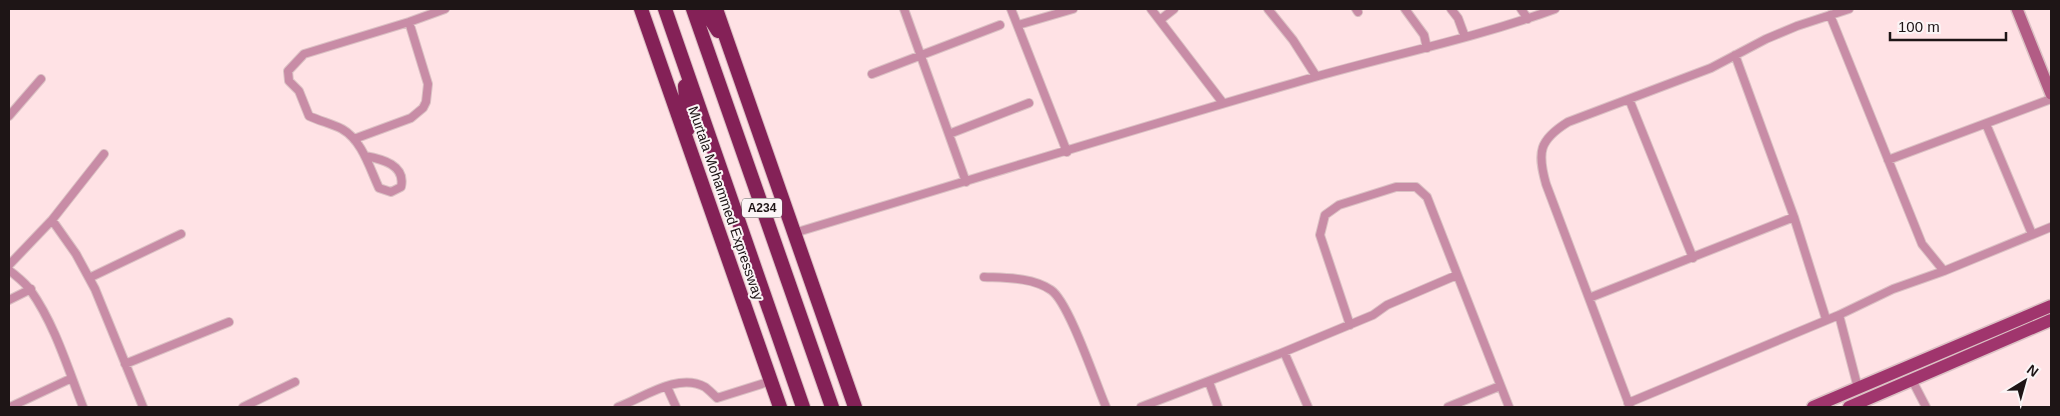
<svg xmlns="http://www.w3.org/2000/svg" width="2060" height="416" font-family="Arial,sans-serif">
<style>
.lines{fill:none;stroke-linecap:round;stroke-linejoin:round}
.street-casing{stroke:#dbc1c4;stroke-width:10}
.secondary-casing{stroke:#dbc1c4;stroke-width:14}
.primary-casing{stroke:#dbc1c4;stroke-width:15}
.highway-casing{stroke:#dbc1c4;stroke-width:16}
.street{stroke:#c88ca6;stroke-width:8}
.secondary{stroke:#b25c85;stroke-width:11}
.primary{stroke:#a0356d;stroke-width:12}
.highway{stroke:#842157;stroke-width:14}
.labels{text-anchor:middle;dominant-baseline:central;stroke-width:4;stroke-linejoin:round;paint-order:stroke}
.shield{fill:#fbf5f6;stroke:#605859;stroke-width:1}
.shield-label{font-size:12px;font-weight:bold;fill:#1e1516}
.street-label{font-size:14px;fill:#1e1516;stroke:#fbf5f6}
</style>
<rect width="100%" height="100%" fill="#ffe2e5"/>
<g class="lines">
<g class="street-casing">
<path id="street" d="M 904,9 L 966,182
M 1011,9 L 1067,152
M 1151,9 L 1223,103
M 1268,9 L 1293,40 L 1316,76
M 1356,9 L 1358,12
M 1405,9 L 1424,35 L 1427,48
M 1451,9 L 1458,18 L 1465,37
M 1521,9 L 1528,19
M 1830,15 L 1922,244 L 1944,271
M 1160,20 L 1174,9
M 1018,25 L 1073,9
M 1735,55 L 1794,217 L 1826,319
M 872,74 L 1000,25
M 1629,99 L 1693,258
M 9,116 L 41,79
M 1986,124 L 2032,234
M 949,134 L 1029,103
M 354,139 L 411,118 L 423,108 L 426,102 L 428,84 L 409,22
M 365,156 C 382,159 406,165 401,187 L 391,192 L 379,188 C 370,169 362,140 342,129 C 332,124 320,121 309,116 L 299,91 L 289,81 L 288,71 L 304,54 L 409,22 L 445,9
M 1888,160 L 2051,99
M 52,220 L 76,254 L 95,289 L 143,407
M 794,233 C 961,183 1127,131 1294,83 C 1381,57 1470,40 1555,9
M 9,265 L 52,220 L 104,154
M 9,270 C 16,276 26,283 31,291 C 55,325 68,369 83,407
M 984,277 C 1005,278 1032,277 1051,290 C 1069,302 1096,384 1106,407
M 89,278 L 181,234
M 1589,298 L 1794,217
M 9,300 L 31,289
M 1839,315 L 1858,388
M 1350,325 L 1320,235 L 1325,215 L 1339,205 L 1396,187 L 1416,187 L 1427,197 L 1509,407
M 1284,352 L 1308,407
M 125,364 L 229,322
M 1912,380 L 1926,407
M 1209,382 L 1218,407
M 667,387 L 676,407
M 1628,403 L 1839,315 L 1893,289 L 1944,271 L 2051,227
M 10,407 L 72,378
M 243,407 L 295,382
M 618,407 C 643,398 678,372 705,387 C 709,390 713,394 717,398 L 771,381
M 1141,407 L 1279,354 L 1373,315 L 1387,305 L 1457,275
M 1448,407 L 1500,386
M 1630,407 L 1546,184 C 1537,152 1539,140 1568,122 L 1711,68 L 1766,39 L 1797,26 L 1849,9"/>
</g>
<g class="secondary-casing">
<path id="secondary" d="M 2017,9 L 2051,94"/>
</g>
<g class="primary-casing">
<path id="primary" d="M 1813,407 L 2051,306
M 1849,407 L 2051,320"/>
</g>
<g class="highway-casing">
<path id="highway" d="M 641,9 L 780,407
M 665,9 L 803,407
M 693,9 L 832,407
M 704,9 L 718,31
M 716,9 L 855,407
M 685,86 L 688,129"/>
</g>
<use href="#street" class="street"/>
<use href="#secondary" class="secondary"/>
<use href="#primary" class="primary"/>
<use href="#highway" class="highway"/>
</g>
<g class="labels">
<rect class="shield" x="742" y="198.5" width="40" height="19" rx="4"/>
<g class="shield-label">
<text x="762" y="208">A234</text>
</g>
<g class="street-label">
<text transform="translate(726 203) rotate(71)">Murtala Mohammed Expressway</text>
</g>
</g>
<rect width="2060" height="416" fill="none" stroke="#1e1516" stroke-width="20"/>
<g transform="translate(2025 381) rotate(37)" stroke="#fbf5f6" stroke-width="4" paint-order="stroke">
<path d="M0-4L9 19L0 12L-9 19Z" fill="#1e1516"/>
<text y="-8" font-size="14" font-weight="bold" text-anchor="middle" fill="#1e1516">N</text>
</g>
<path d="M1890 32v8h116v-8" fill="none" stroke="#1e1516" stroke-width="2.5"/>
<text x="1898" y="32" font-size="15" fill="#1e1516" stroke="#fbf5f6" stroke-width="4" paint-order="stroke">100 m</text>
</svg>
